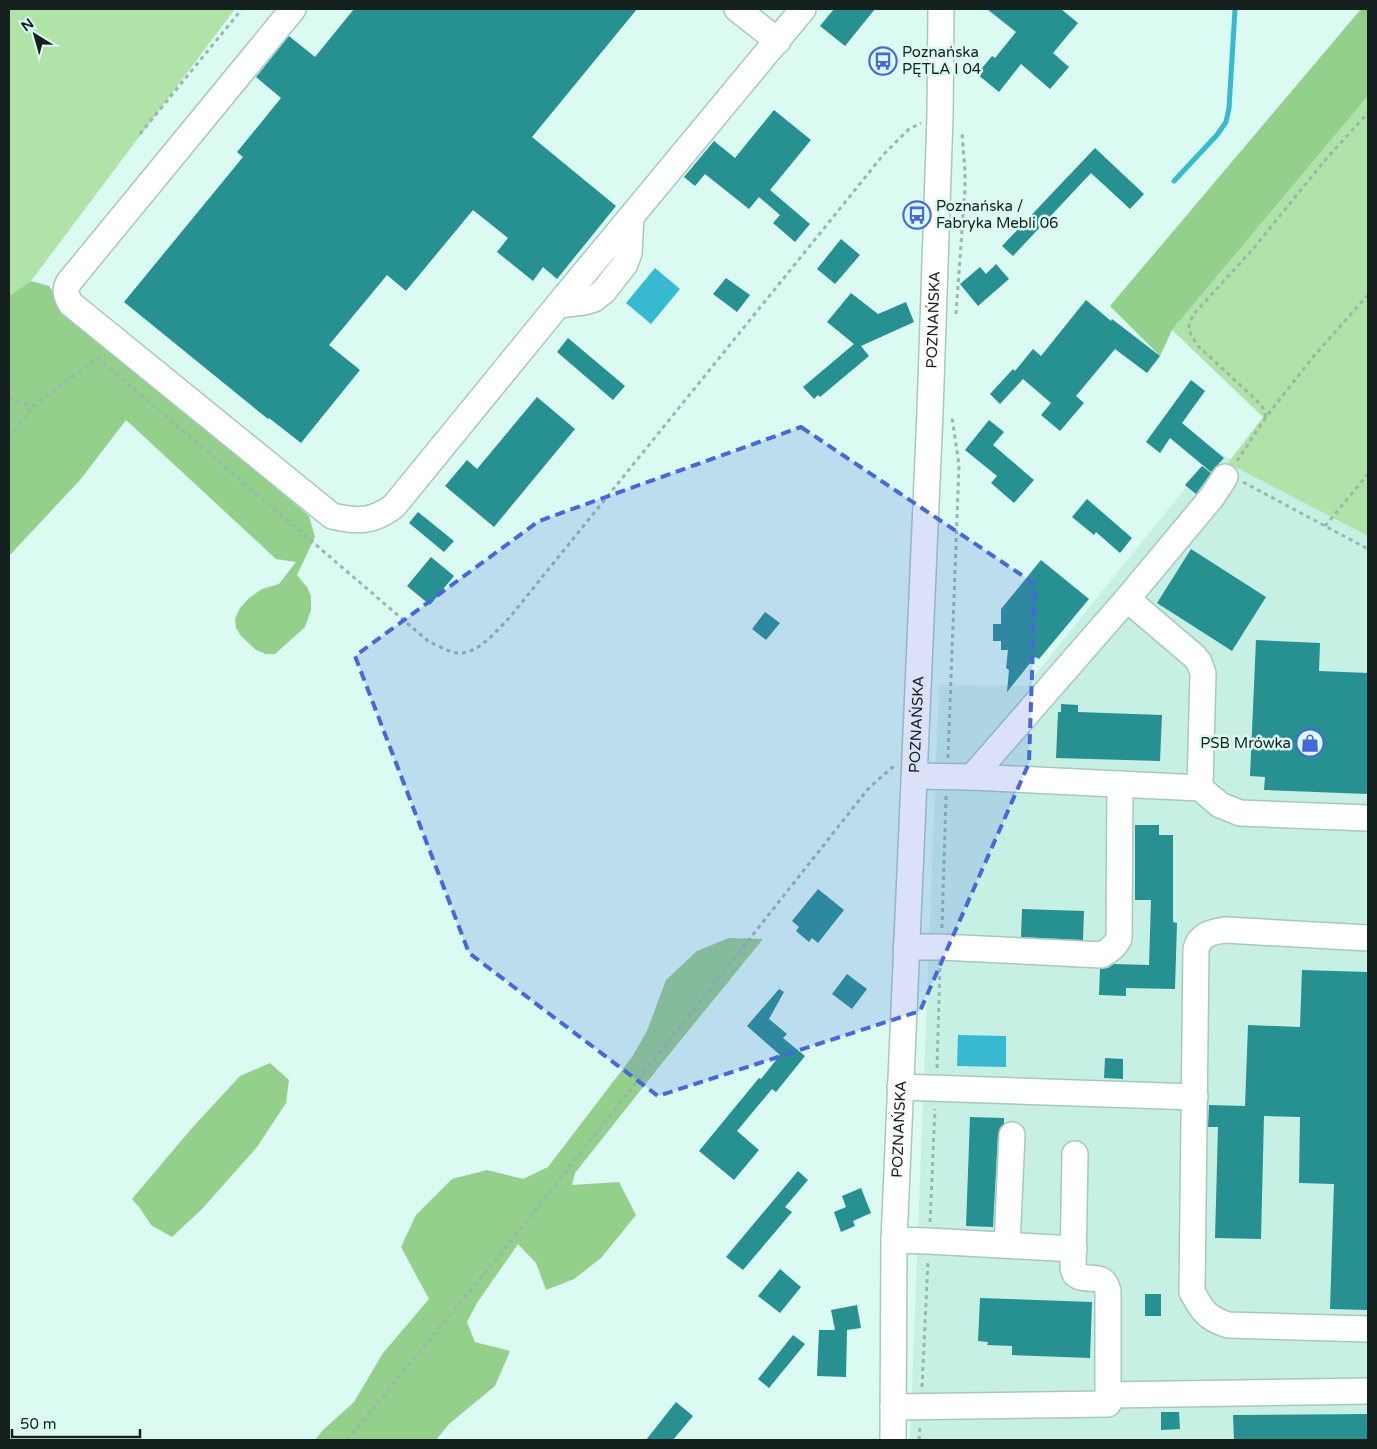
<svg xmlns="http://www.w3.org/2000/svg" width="1377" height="1449" font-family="'Varela Round',sans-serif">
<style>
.built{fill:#c7f0e5}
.green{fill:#afe3a8}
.forest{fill:#93d08b}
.water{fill:#37b9d2}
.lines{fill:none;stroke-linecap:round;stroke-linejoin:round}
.stream{stroke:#37b9d2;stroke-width:5}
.building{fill:#279091}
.minor-casing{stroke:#a9c7bf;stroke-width:28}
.path{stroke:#9bb5af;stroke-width:3;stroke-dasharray:4 4;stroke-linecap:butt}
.minor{stroke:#fff;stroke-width:25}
.marked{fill:#4768db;fill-opacity:0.2;stroke:#4768db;stroke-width:4;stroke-dasharray:10 6;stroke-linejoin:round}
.labels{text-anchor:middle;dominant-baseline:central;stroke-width:5;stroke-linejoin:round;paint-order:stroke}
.poi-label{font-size:15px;fill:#15211e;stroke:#dafaf2;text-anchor:start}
.street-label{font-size:15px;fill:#15211e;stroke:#dafaf2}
</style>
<rect width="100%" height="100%" fill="#dafaf2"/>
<path class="built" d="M 1215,451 L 1368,533 L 1368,1440 L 910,1440 L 939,685 L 1026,686 Z"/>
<path class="green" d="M 9,9 L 235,9 L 31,281 L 9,296 Z
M 1368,96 L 1368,536 L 1228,463 L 1263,417 L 1172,330 Z"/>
<path class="forest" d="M 1361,9 L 1368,9 L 1368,96 L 1172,330 L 1160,356 L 1110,306 Z
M 31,281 L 49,286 L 66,312 L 309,516 L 315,537 L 297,575 L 307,587 L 311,596 L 311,610 L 305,627 L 275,654 L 266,654 L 256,650 L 241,636 L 236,628 L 235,619 L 240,608 L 249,598 L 262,589 L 279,584 L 296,562 L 276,559 L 126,420 L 80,480 L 9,556 L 9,296 Z
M 729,938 L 763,939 L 663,1062 L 575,1173 L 572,1185 L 619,1182 L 636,1215 L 601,1258 L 574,1279 L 546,1290 L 536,1263 L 518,1244 L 477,1303 L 467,1322 L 475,1342 L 510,1351 L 495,1386 L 449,1424 L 436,1440 L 315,1440 L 323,1430 L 354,1402 L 383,1353 L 429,1299 L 401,1247 L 416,1215 L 452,1179 L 487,1170 L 523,1179 L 548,1167 L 632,1057 L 647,1031 L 666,980 L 697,951 Z
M 270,1063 L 289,1080 L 286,1103 L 257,1147 L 201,1210 L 172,1237 L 151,1225 L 140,1208 L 132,1199 L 192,1128 L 240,1076 Z"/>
<path class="water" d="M 655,268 L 680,289 L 651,324 L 626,303 Z
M 958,1035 L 1006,1036 L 1006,1067 L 957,1066 Z"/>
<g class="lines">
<path class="stream" d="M 1174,181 L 1217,135 L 1226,122 L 1229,108 L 1235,9"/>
</g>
<path class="building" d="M 354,9 L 637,9 L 532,137 L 616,206 L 557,279 L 543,267 L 533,281 L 497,252 L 508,238 L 473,210 L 406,291 L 387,275 L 329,345 L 360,370 L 301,443 L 269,418 L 268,419 L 124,302 L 243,157 L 237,152 L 281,98 L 256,77 L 289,36 L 315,57 Z
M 834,9 L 875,9 L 845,46 L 820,26 Z
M 987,9 L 1061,9 L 1078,23 L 1053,53 L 1069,67 L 1050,89 L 1021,64 L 999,92 L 977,74 L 992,56 L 995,58 L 1016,32 Z
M 774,110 L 811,140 L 770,190 L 810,224 L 795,242 L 773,223 L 780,215 L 759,197 L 749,209 L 705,174 L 695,186 L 684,177 L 714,141 L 735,158 Z
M 1095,148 L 1144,194 L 1130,209 L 1091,173 L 1013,256 L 1002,246 Z
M 841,239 L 860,255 L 835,284 L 817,269 Z
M 996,264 L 1009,279 L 978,306 L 960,284 L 980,267 L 986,274 Z
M 726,278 L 750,295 L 737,312 L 713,294 Z
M 851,293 L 878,314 L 906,302 L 914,322 L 861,346 L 869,356 L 820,397 L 818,395 L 814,399 L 803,387 L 854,344 L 827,322 Z
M 1086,300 L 1111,321 L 1112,319 L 1160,356 L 1147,373 L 1115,349 L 1076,396 L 1084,403 L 1060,431 L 1041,415 L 1051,403 L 1023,379 L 1000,404 L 990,394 L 1013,369 L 1015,371 L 1033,349 L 1041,356 Z
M 568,338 L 625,386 L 613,400 L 557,352 Z
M 1191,380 L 1205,391 L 1182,423 L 1224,458 L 1211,472 L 1170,438 L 1160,453 L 1146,442 Z
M 537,397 L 575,429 L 494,527 L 445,486 L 467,460 L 477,469 Z
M 989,420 L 1004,432 L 993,445 L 1034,480 L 1014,503 L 991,483 L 997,476 L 965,450 Z
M 1202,466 L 1211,473 L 1196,494 L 1185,485 Z
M 1087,499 L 1132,538 L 1120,553 L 1096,532 L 1094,535 L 1072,517 Z
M 418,512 L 454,541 L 444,552 L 409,523 Z
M 1191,549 L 1266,597 L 1232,651 L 1157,603 Z
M 431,557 L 454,576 L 430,605 L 407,586 Z
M 1041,560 L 1089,599 L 1039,659 L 1035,657 L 1007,692 L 1009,670 L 1006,668 L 1008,650 L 1001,650 L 1001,641 L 993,641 L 993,624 L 1001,624 L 1001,609 Z
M 765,612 L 780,623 L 766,640 L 752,629 Z
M 1256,640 L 1320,643 L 1319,671 L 1368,673 L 1368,794 L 1264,790 L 1265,777 L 1250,776 Z
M 1061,704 L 1078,705 L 1078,712 L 1162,715 L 1160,761 L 1056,758 L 1058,712 L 1061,712 Z
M 1135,825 L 1159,825 L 1159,835 L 1173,835 L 1173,922 L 1177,923 L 1175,989 L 1126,988 L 1126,996 L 1099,995 L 1100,969 L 1108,968 L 1114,964 L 1149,965 L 1151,900 L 1135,900 Z
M 818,889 L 844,910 L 818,943 L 812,938 L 809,942 L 796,931 L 799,927 L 792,921 Z
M 1022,909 L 1084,911 L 1083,940 L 1021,937 Z
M 1302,970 L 1368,972 L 1368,1310 L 1330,1309 L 1334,1184 L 1299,1183 L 1300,1117 L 1264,1116 L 1261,1239 L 1215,1238 L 1218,1127 L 1208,1127 L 1209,1105 L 1245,1106 L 1248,1025 L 1300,1027 Z
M 847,974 L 867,989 L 852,1009 L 832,994 Z
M 779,989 L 784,992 L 769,1019 L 787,1034 L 783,1038 L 805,1056 L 776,1092 L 772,1089 L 737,1131 L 759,1150 L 734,1180 L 699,1151 L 759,1078 L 761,1079 L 780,1055 L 747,1026 Z
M 1105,1058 L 1123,1059 L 1123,1079 L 1104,1078 Z
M 970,1117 L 1004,1118 L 1004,1124 L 1000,1128 L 998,1134 L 993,1227 L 966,1226 Z
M 798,1171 L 808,1180 L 785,1207 L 792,1212 L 743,1270 L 726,1257 Z
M 861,1188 L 871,1213 L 853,1221 L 855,1226 L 841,1232 L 834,1212 L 846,1207 L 842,1196 Z
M 780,1269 L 801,1287 L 780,1313 L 758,1296 Z
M 1145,1294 L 1161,1294 L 1161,1316 L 1145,1316 Z
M 980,1298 L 1092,1302 L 1090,1358 L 1012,1355 L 1012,1346 L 987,1345 L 988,1342 L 978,1341 Z
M 857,1305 L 861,1328 L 847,1330 L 846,1377 L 817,1376 L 819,1330 L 835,1330 L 831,1310 Z
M 793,1335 L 805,1344 L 769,1388 L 758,1379 Z
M 676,1402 L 693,1416 L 673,1440 L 646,1440 Z
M 1161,1412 L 1179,1412 L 1180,1429 L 1161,1430 Z
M 1368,1414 L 1368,1440 L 1234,1440 L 1233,1415 Z"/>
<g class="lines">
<g class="minor-casing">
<g id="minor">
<path d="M 293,9 L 69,282 C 64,290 66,296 71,304 L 332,516 C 358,522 373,522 394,506 L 558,305 L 803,9"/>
<path d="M 737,9 L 778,41"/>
<path d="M 558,305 L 584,302 L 594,299 L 604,291 L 625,264 L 629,253 L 631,217"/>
<path d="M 1127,599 L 1194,656 L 1199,662 L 1203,673 L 1200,788"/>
<path d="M 914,776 L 972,777 L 1127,599 L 1212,497 L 1225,477"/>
<path d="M 972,777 L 1200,788 L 1220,805 L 1240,813 L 1368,818"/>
<path d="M 1368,938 L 1225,930 C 1212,932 1200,934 1196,949 L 1192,1292 C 1203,1312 1207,1318 1228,1325 L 1368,1329"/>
<path d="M 906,947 L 941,947 L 1101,955 C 1109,951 1115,947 1119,938 L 1120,784"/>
<path d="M 900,1087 L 1195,1097"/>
<path d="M 894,1240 L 929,1241 L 1074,1249"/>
<path d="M 1007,1245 L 1012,1135"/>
<path d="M 1108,1395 L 1368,1391"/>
<path d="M 893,1407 L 1108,1404 L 1108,1291 C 1103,1270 1088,1284 1075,1274 L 1073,1268 L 1075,1154"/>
<path id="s1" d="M 893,1440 L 894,1240 L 930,412 L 940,116 L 941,9"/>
</g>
</g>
<path class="path" d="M 140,134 L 242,9
M 956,314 L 965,189 L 965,171 L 962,133
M 9,398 L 33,406
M 1266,417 L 1262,406 L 1250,394 L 1198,346 L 1191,335 L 1189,325 L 1193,315 L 1253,249 L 1326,159 L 1368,113
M 9,438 L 33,406 L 98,358 L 428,641 C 437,645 448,652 458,653 C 479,654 497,630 510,617 L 884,154 L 909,129 L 921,123
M 1237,461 L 1266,417 L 1313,357 L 1368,295
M 1243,482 L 1368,549
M 1325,526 L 1368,474
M 948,758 L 959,465 L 952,417
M 942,928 L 946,796
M 937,1068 L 940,966
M 930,1222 L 935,1109
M 922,1387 L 928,1261
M 347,1440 L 507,1246 L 868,789 L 880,778 L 894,766
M 919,1440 L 920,1426"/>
<use href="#minor" class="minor"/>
</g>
<path class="marked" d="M 801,427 L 1035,584 L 1029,763 L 920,1011 L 658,1096 L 469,953 L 355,656 L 539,521 Z"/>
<defs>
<g id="bus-ring" transform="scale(1.4375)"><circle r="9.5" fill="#dafaf2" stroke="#4768db" stroke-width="1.5"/><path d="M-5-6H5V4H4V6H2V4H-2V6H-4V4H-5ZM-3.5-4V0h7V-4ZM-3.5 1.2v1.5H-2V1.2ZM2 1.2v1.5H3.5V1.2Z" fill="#4768db"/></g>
<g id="shop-ring" transform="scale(1.4375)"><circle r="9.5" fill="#dafaf2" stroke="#4768db" stroke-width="1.5"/><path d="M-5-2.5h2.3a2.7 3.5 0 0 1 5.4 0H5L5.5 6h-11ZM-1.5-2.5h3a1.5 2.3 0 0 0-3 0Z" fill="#4768db"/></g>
</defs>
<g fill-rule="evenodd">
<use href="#bus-ring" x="883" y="61"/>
<use href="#bus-ring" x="917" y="215"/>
<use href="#shop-ring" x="1310" y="743"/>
</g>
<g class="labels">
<g class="poi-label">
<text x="902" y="52">Poznańska<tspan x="902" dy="17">PĘTLA I 04</tspan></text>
<text x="936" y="206">Poznańska /<tspan x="936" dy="17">Fabryka Mebli 06</tspan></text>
<text x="1291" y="743" text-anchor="end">PSB Mrówka</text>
</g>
<g class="street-label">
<text stroke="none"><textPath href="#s1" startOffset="1121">POZNAŃSKA</textPath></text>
<text stroke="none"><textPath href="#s1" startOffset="716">POZNAŃSKA</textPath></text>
<text stroke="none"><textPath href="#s1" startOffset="311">POZNAŃSKA</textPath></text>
</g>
</g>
<rect width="1377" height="1449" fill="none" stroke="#15211e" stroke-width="20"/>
<g transform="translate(35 35) rotate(323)" stroke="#dafaf2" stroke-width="4" paint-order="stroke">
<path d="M0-4L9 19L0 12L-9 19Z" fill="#15211e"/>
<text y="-8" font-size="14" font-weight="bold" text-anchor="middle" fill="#15211e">N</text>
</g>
<path d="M12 1429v8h128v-8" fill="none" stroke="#15211e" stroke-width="2.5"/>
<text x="20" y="1429" font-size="15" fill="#15211e" stroke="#dafaf2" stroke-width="4" paint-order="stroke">50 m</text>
</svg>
